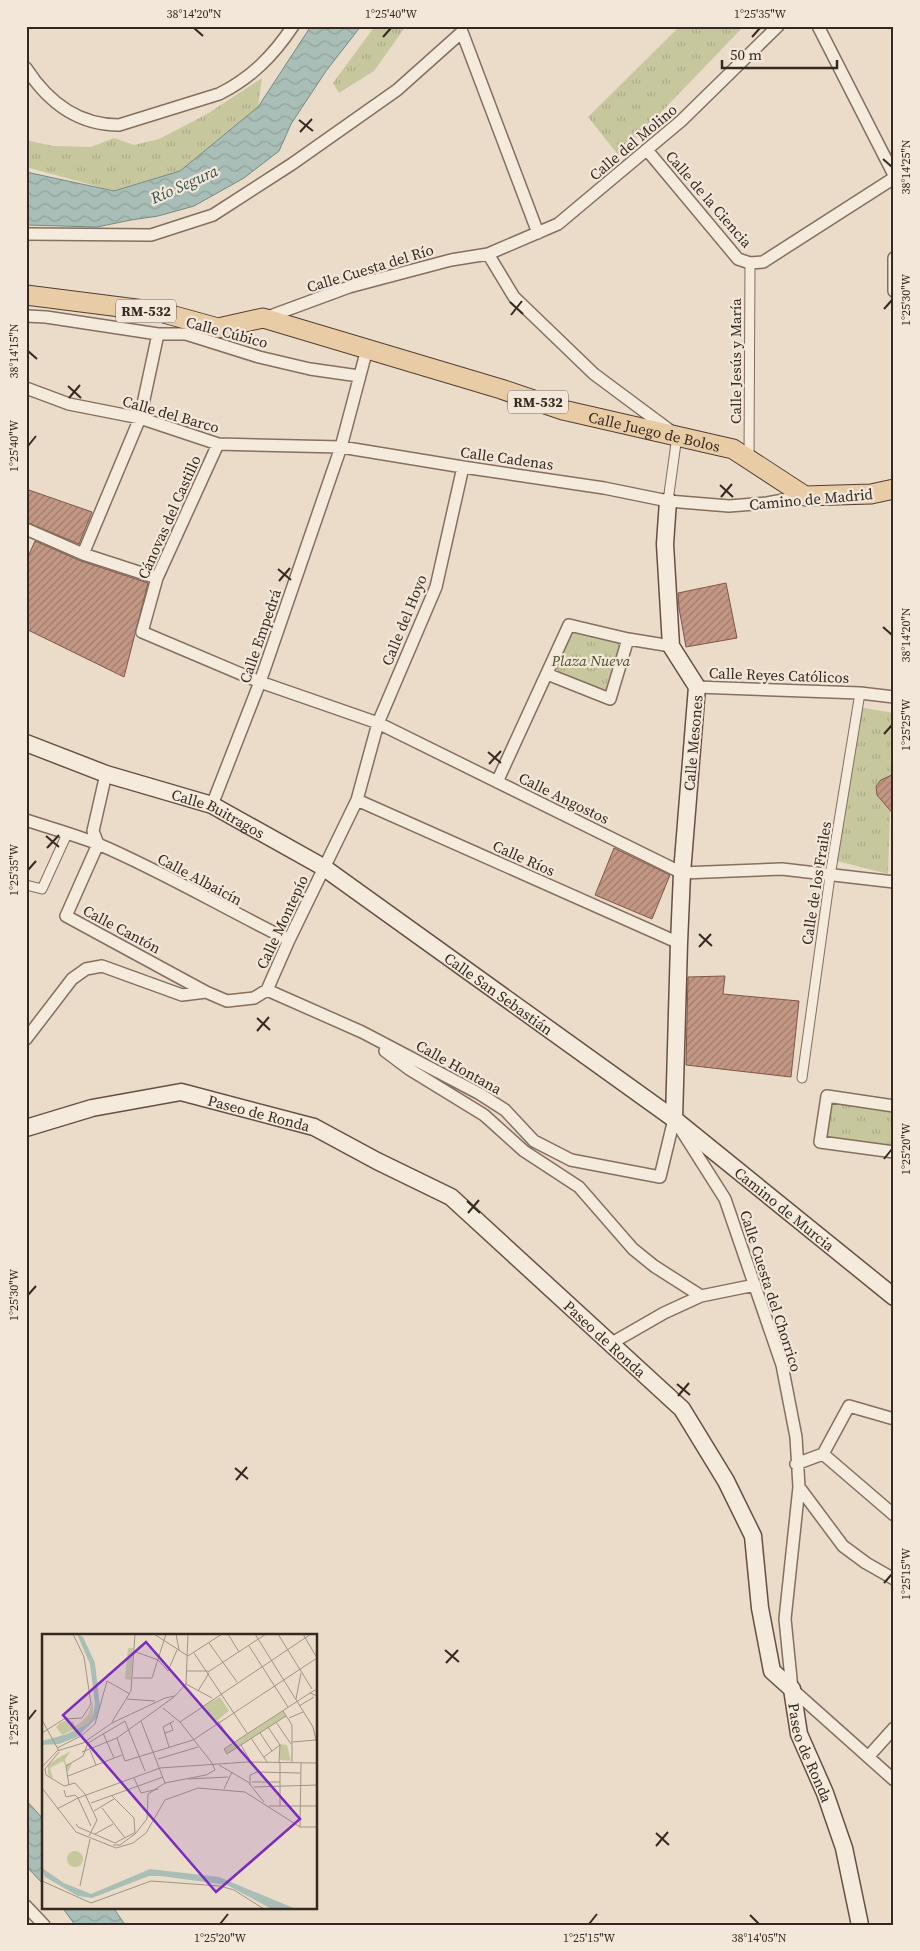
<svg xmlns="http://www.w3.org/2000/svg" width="920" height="1951" font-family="'Source Serif 4',serif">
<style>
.park{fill:url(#park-tufts)}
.water{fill:url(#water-waves);stroke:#718c82}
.building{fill:url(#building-hatch);stroke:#805849}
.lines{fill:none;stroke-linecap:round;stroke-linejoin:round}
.pedestrian-casing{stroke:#846f60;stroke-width:11}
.minor-casing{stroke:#846f60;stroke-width:14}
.secondary-casing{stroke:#665043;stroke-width:19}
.primary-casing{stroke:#533e33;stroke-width:21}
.pedestrian{stroke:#f5ebdc;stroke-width:9}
.minor{stroke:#f5ebdc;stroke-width:11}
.secondary{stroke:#f5ebdc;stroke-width:16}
.primary{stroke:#e8cca6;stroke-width:19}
.ticks{fill:none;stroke:#362922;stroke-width:2}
.labels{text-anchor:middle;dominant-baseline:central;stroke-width:4.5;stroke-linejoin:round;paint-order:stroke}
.shield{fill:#f2e7d8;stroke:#6e6259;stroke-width:1}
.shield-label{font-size:14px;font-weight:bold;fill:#362922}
.street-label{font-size:15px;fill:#362922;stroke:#f2e7d8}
.park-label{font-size:15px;font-style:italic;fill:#4b502b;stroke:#f2e7d8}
.water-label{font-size:16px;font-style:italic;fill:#33544e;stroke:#f2e7d8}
.inset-road{fill:none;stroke:#a29486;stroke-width:1}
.view{fill:#7b2cbf;fill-opacity:0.15;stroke:#7b2cbf;stroke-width:2.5}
.inset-edge{fill:none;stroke:#362922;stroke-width:2.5}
.neatline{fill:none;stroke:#362922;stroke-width:2}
.ticks-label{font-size:12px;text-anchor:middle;fill:#362922}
</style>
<defs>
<pattern id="park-tufts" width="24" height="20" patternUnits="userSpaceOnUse" patternTransform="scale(1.25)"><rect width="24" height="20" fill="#c7c79e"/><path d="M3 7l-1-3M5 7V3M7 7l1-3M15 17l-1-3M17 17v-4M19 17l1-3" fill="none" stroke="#acab88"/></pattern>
<pattern id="water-waves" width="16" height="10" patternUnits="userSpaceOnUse" patternTransform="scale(1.25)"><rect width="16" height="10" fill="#a9beb6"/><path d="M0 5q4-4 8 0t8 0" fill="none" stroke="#92a39c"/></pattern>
<pattern id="building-hatch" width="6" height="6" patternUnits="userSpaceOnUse" patternTransform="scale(1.25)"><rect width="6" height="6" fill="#c39784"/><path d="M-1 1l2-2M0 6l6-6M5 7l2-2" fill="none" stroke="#9f7b6c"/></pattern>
</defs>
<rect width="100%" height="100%" fill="#eadcc9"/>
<path class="park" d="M 375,26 L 406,26 L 374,71 L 339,93 L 333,83 Z
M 680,26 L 744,26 L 619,156 L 588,117 Z
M 262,78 L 258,107 L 180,171 L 114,191 L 26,167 L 26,140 L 53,146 L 91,147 L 114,138 L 134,145 L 159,139 L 207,114 Z
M 569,625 L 628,639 L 610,699 L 547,674 Z
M 858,707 L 894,713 L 894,775 L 881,780 L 876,786 L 877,795 L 890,811 L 888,874 L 837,861 Z
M 827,1096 L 894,1106 L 894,1152 L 820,1142 Z"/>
<path class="water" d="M 311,26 L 361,26 L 326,71 L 291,124 L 279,151 L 244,178 L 194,206 L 158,216 L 131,220 L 97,227 L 26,225 L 26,172 L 114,191 L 180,171 L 258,107 Z
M 26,1800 L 44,1820 L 44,1885 L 26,1866 Z
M 62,1907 L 113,1907 L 125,1925 L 75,1925 Z"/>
<path class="building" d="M 26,489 L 92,512 L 79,544 L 26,522 Z
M 35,541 L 81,561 L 148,583 L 124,677 L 26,629 L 26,561 Z
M 726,583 L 737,638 L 686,647 L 679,608 L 678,593 Z
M 894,774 L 894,815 L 877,795 L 876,786 L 881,780 Z
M 614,848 L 670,875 L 652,919 L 595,895 Z
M 725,976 L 723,994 L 799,1001 L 791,1077 L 686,1065 L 688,977 Z"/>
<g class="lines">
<g class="pedestrian-casing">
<path id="pedestrian" d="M 749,458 L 750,263
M 668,501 L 677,436
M 26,885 L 42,889 L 67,834
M 802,1078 L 830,876 L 860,693"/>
</g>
<g class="minor-casing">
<path id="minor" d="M 818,26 L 894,175
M 26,68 C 48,102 78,125 119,125 L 219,94 C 251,78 273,56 293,26
M 647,150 L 738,259 L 750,263 L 763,262 L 894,178
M 26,234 L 151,235 L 213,215 L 292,164 L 397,90 L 462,32 L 538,233
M 488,254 L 514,297 L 594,374 L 672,432
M 894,258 L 894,291
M 26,316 L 46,317 L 158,334 L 186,334 L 259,357 L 310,369 L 359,376
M 265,318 L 349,287 L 451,260 L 488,254 L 558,224 L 681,121 L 778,26
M 26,388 L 69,404 L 140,418 L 218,444 L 341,447 L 463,467 L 604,488 L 668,501 L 729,506 L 767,503 L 805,496
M 218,444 L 157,578 L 142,632 L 260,682 L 378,723 L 682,873 L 782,869 L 894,882
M 26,529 L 83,554 L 157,578
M 83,554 L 140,418 L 158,334
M 547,674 L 610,699 L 628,639
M 697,687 L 860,693 L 894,697
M 497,782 L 569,625 L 628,639 L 671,646
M 357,800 L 679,943
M 212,805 L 260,682 L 341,447 L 367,349
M 26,820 C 50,828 75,835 98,844 C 164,872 225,909 289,940
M 98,844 L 66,916 L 206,992
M 98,844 L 93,831 L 106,774
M 267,990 L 289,940 L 357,800 L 378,723 L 436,587 L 463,467
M 267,990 L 362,1032 L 480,1094 L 505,1110 L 534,1141 L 571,1160 L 660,1177 L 674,1119
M 26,1039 L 72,979 L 86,969 L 102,966 L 182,995 L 206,992 L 227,1001 L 254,998 L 267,990
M 385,1051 L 409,1069 L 484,1115 L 524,1151 L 579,1187 L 633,1249 L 654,1266 L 701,1296
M 894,1106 L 827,1096 L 820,1142 L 894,1152
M 680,1128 L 725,1199 L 782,1365 L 796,1437 L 799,1487 L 785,1619 L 792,1689 L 894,1780
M 610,1344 L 664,1313 L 701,1296 L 755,1285
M 823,1454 L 894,1515
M 796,1464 L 823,1454 L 849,1406 L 894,1419
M 799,1487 L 843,1546 L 866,1563 L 894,1579
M 868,1757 L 894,1728
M 26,1906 L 44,1925"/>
</g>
<g class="secondary-casing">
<g id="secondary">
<path d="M 668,501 L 665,544 L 671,646 L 697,687 L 682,873 L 679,943 L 674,1119"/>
<path id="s1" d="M 26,743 L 106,774 L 212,805 L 323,867 L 674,1119 L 894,1297"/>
<path id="s2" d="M 26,1128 L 92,1108 L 181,1092 L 314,1127 L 377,1161 L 451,1197 L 682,1409 L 726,1481 L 753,1536 L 760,1608 L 772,1671 L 792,1689 L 799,1734 L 825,1793 L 844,1848 L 860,1925"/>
</g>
</g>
<g class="primary-casing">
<g id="primary">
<path id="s3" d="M 26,295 L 160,312 L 218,328 L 263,318 L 501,389 L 563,410 L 733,449 L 805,496 L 871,494 L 894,489"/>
</g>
</g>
<use href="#pedestrian" class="pedestrian"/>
<use href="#minor" class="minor"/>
<use href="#secondary" class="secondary"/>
<use href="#primary" class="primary"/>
</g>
<path class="ticks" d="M 194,28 L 203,36M 383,37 L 391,28M 752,37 L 760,28M 299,120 L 313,131M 300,132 L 312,119M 883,159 L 892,167M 510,302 L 523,314M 884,309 L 892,300M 511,315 L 522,301M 28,351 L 37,359M 68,386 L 81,398M 69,398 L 80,385M 28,446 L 36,436M 720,485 L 733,497M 721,497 L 732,484M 278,569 L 291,580M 279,581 L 290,568M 883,627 L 892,635M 884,734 L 892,725M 488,752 L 501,763M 489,764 L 501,751M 46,836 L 59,847M 47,848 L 59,835M 28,870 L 36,861M 699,934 L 712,946M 699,947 L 711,934M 257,1018 L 270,1030M 257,1031 L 269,1017M 884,1159 L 892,1149M 467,1201 L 480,1213M 468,1213 L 479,1200M 28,1295 L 36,1286M 677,1384 L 690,1395M 678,1396 L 689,1383M 235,1468 L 248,1479M 236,1480 L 247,1467M 884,1583 L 892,1574M 445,1650 L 459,1662M 446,1663 L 458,1650M 28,1720 L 36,1710M 656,1833 L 669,1845M 656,1846 L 668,1832M 750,1915 L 759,1924M 220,1924 L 228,1914M 589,1924 L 597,1914"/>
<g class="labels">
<g class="shield">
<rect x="116" y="299.5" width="60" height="23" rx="4"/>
<rect x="508" y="390.5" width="60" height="23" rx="4"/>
</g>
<g class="shield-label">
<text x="146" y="311">RM-532</text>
<text x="538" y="402">RM-532</text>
</g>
<g class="street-label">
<text transform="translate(633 142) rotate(-40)">Calle del Molino</text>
<text transform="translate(709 199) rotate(49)">Calle de la Ciencia</text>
<text transform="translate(370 268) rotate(-17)">Calle Cuesta del Río</text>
<text transform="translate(227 332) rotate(15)">Calle Cúbico</text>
<text transform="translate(735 361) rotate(-90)">Calle Jesús y María</text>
<text transform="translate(171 414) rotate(16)">Calle del Barco</text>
<text stroke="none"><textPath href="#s3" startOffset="649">Calle Juego de Bolos</textPath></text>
<text transform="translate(507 458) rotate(8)">Calle Cadenas</text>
<text transform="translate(811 499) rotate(-5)">Camino de Madrid</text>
<text transform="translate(169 517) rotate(-66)">Cánovas del Castillo</text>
<text transform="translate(404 620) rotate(-68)">Calle del Hoyo</text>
<text transform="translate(260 636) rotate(-71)">Calle Empedrá</text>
<text transform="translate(779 675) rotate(2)">Calle Reyes Católicos</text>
<text transform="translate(693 743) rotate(-85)">Calle Mesones</text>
<text transform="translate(564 798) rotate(26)">Calle Angostos</text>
<text stroke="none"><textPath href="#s1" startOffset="205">Calle Buitragos</textPath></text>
<text transform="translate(524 858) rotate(24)">Calle Ríos</text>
<text transform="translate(200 879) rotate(28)">Calle Albaicín</text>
<text transform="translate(816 883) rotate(-81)">Calle de los Frailes</text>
<text transform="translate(282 922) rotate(-65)">Calle Montepío</text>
<text transform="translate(122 929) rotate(28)">Calle Cantón</text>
<text stroke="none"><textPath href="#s1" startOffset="540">Calle San Sebastián</textPath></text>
<text transform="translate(459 1067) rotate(29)">Calle Hontana</text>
<text stroke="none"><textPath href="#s2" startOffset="240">Paseo de Ronda</textPath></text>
<text stroke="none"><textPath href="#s1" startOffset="898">Camino de Murcia</textPath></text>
<text transform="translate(771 1291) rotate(72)">Calle Cuesta del Chorrico</text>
<text stroke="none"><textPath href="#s2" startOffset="660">Paseo de Ronda</textPath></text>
<text stroke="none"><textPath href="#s2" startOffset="1140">Paseo de Ronda</textPath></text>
</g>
<g class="park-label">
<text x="591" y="660">Plaza Nueva</text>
</g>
<g class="water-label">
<text transform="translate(184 184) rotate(-24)">Río Segura</text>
</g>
</g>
<g transform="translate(42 1634)">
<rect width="275" height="275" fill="#eadcc9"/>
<path d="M25 225a8 8 0 1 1 16 0a8 8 0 1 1-16 0Z" fill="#c7c79e"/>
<path d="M 86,14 L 91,14 L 89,46 L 83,45 ZM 178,63 L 187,77 L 173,88 L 162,72 ZM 51,67 L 51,82 L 46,89 L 20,101 L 14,93 L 18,89 L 25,86 L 32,88 L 32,92 L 37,90 L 46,81 ZM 241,77 L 244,82 L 185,120 L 182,115 ZM 238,110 L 245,111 L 249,127 L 238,126 ZM 29,117 L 23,125 L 24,130 L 30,129 L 26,138 L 21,127 L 8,134 L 11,145 L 6,141 L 6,131 L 16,124 L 29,117 L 38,118 Z" fill="#c7c79e"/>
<path d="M 35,0 L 41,3 L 53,29 L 58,73 L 55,84 L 35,103 L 17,110 L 0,111 L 0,107 L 25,100 L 46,89 L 51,82 L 53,70 L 48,30 ZM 0,234 L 22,249 L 49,260 L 108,235 L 177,243 L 254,275 L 228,274 L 185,251 L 119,242 L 107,242 L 50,264 L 36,262 L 3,243 Z" fill="#a9beb6"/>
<path class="inset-road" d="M 112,0 L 146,22M 134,0 L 137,16M 186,0 L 197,18M 213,0 L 271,93 L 275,110M 236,0 L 270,55M 167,9 L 195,48M 207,12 L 246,73M 94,18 L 116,26 L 126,37 L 135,16M 152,19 L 205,99M 146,22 L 180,0M 145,37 L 166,37M 166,38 L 224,0M 91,44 L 110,44 L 124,0M 144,50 L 170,64M 275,55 L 268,59 L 275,62M 156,57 L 167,39M 85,65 L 113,67M 254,65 L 259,39M 257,72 L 272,63M 121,74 L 138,88 L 170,129M 241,77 L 250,91 L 250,128M 244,82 L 185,120 L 182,115 L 268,59M 247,84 L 261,78M 0,86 L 17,117M 83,87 L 103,137M 99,87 L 123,149M 176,87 L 191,109M 70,88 L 89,57 L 93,0M 138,88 L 269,0M 234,88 L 249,110M 226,93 L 238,111 L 237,128M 0,99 L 22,85 L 40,84 L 49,70 L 42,23 L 31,0M 61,99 L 72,124M 123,99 L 131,96 L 128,89M 218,99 L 230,117M 75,104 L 83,127 L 151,106 L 275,24 L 261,0M 209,104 L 225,128M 250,108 L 274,106M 199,111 L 209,128M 127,113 L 121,93 L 132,87M 15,114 L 39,102 L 53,90 L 65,47 L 88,60M 48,116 L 54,131M 17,118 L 3,135 L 4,141 L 22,152 L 33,149 L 43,160 L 55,186 L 47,202M 40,118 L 75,104 L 132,63M 222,123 L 238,111M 116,125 L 156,113M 259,129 L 258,193 L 275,193M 177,131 L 206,148 L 222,168M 0,133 L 15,117 L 41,109 L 70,89 L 123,64 L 133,62 L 144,50 L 146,0M 26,142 L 80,121M 92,144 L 99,159 L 116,155M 146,145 L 186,143M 210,148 L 238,148M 27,151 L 24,132 L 41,122 L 46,109 L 83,87M 208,151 L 208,141 L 215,138 L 258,139M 212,153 L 275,151M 0,154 L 34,198 L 74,214 L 91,209 L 104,199 L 123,166 L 156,154 L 203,158 L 258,193M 182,155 L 190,138M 22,156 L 24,163 L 33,161 L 36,164M 69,161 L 92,184 L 93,200 L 78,211 L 71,211M 36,164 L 49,192M 36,164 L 118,134 L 205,128 L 275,129M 49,169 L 121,143M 227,172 L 275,172M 238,172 L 238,128M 60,174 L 83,204M 15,175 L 36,164M 52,177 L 72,165M 34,190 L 36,193 L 73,209 L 92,199M 53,200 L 71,190M 93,200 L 105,185 L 106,160 L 123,149 L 164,141 L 173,136 L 170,129M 0,247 L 49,269 L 109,247 L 178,252 L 192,256 L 222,275M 38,252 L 48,205"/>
<path class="view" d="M 104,8 L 258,185 L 174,258 L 21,81 Z"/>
<rect width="275" height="275" class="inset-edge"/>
</g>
<rect width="920" height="1951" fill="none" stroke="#f2e7d8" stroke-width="55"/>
<path d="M722 60v8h115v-8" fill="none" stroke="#362922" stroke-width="2.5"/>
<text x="730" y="60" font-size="15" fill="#362922" stroke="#f2e7d8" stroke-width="4" paint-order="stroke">50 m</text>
<rect x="28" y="28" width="864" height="1896" class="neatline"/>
<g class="ticks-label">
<text x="194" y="18">38°14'20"N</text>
<text x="391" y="18">1°25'40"W</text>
<text x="760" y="18">1°25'35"W</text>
<text transform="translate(906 167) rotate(-90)" y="4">38°14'25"N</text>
<text transform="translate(906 300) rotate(-90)" y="4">1°25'30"W</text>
<text transform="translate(14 351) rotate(-90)" y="4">38°14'15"N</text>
<text transform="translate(14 446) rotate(-90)" y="4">1°25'40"W</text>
<text transform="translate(906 635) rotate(-90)" y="4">38°14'20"N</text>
<text transform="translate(906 725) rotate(-90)" y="4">1°25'25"W</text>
<text transform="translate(14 870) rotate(-90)" y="4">1°25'35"W</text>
<text transform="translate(906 1149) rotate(-90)" y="4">1°25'20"W</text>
<text transform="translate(14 1295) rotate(-90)" y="4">1°25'30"W</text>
<text transform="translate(906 1574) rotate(-90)" y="4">1°25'15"W</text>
<text transform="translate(14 1720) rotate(-90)" y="4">1°25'25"W</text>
<text x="220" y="1942">1°25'20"W</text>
<text x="589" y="1942">1°25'15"W</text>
<text x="759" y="1942">38°14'05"N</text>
</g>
</svg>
